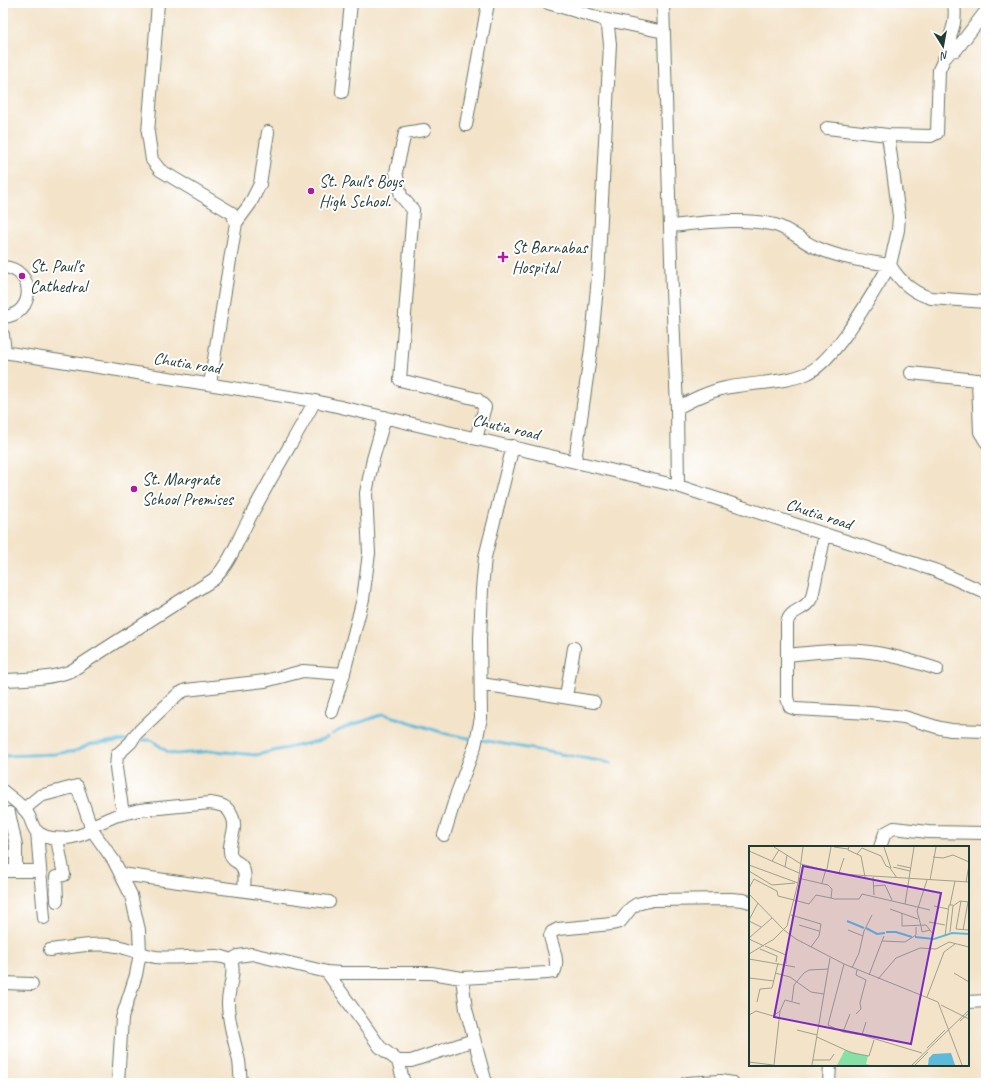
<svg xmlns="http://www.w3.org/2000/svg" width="989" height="1086" font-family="Caveat,sans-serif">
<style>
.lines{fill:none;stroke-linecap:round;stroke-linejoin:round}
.stream{stroke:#5dbadb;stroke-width:3}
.minor-casing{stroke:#697768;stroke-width:14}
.minor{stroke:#fff;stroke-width:12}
.poi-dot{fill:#b5179e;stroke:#fff;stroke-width:1.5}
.labels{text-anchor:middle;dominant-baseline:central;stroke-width:4;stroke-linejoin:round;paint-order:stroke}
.poi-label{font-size:17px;fill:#1f3d34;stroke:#fff;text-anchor:start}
.street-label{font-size:17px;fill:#1f3d34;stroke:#fff}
.inset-river{fill:none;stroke:#5dbadb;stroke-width:2}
.inset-road{fill:none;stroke:#9ea18d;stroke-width:1}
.view{fill:#7b2cbf;fill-opacity:0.15;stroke:#7b2cbf;stroke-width:2}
.inset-edge{fill:none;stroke:#1f3d34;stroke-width:2}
</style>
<rect width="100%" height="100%" fill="#fff"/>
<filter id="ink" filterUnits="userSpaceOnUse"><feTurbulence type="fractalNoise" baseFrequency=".025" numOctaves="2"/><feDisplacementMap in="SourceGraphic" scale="8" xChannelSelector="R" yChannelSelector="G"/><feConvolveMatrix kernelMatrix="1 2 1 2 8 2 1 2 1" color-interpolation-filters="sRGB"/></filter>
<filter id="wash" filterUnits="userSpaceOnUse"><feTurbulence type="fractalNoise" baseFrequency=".012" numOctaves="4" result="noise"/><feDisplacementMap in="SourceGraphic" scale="16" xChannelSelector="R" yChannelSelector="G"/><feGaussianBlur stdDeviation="0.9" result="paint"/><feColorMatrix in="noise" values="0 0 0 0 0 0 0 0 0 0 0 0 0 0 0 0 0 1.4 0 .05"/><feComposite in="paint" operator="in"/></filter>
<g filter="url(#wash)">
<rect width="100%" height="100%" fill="#f3e3c9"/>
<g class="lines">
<path class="stream" d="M 332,734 L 344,728 L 384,714 L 447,734 L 474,739
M 136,740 L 151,740 L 168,752 L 175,754 L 215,751 L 256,755 L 318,741 L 327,737
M 482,740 L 611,763
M 3,756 L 55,754 L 75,751 L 90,744 L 126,740"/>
</g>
</g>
<g filter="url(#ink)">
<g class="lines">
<g class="minor-casing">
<path id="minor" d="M 158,3 L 148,133 L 152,160 L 160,170 L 232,213 L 236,223 L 210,384
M 548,3 L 603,19 L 608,27 L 610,44 L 598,277 L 591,349 L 575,461
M 663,3 L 672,291 L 677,408 L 678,486
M 954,3 C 955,10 955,16 954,23 C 952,32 947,42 951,51 L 956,50 L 986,11
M 603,19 L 664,32
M 342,92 L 351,3
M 466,125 L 488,3
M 827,128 L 888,135 L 931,136 L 937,133 L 939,70 L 944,59 L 951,51
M 424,130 L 405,133 L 396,172 L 401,196 L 413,210 L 400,380 L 477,399 L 485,407 L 476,438
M 236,223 L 250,204 L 260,184 L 268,132
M 670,226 C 702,223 744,217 775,225 C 790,229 801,241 815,247 C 840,258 863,261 890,265 C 899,280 913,293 931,298 L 986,302
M 3,267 C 36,269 36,315 3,317
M 3,335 L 5,352
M 3,352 L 315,401 L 678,486 L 937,571 L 986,593
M 911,373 L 986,381
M 978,380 L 980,432 L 986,442
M 677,408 C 692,400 707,392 725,388 C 748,383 787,383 808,373 C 837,358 872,294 890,265 L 898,230 L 899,216 L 888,135
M 825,534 L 812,597 C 805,612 790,608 787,623 L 787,698 L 790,707 L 796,709 L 869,713 L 904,717 L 940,728 L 951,730 L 986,731
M 787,655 C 811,653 836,649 861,651 C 887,653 912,661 937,669
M 3,680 C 26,679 50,679 71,671 L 214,579 C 231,562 237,541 248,521 C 269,480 293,441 315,401
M 481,684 L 594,702
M 566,697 L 574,648
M 332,712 L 342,680 L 363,599 L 369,553 L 366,493 L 373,459 L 385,417
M 3,791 C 11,798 22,805 28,814 C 31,819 32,826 36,831 C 50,844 77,838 92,830 L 94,825 L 115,816 L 139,810 L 210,803 C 221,805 227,805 232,816 C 239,830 226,843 231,856 C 233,861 236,861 240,864 C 247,871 244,882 244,891
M 24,809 L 40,796 L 77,786 L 90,824 L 94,825
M 9,813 L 16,845 L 16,871
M 123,814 L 116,768 L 117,755 L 131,742 L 136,734 L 178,694 L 186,690 L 265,681 L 303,671 L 344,674
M 92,830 L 114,861 L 131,895 L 139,930 L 140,953 L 136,975 L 122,1018 L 118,1083
M 37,831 L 44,918
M 444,835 L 457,793 L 475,746 L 481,718 L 480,639 L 482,589 L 485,557 L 513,446
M 880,847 L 885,833 L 894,828 L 928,832 L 986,833
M 3,871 L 40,871
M 121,874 L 230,889 L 329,902
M 57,901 L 56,877 L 64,875 L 57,839
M 50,950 C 72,947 95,942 117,946 C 131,949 143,955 156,957 C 176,959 196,956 216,956 L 223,957 L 231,960 C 236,973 228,989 228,1003 C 228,1023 235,1042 239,1061 C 240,1068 240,1076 241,1083
M 231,960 L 238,956 L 252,954 L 327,972 L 341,973 L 431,973 L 462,978 L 547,973 L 554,972 C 560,962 552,946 550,936 L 552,932 L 558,929 L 612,924 L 620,922 L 631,908 L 637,904 L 653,900 L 731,899 L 743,900 L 750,902
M 327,972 L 380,1047 L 398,1061 L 411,1061 L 474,1040
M 462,978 L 466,1009 L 486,1083
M 3,983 L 32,984
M 968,1002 L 986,1001
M 398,1061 L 404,1083
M 686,1083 L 720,1081 L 733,1083
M 829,1083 L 830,1065"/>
</g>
<use href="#minor" class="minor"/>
</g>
</g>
<g class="poi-dot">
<circle cx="311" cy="191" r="4"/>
<path d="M501 251h4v4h4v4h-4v4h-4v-4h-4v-4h4z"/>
<circle cx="22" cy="276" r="4"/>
<circle cx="134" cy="489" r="4"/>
</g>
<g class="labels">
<g class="poi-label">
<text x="319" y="181">St. Paul's Boys<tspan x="319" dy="20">High School.</tspan></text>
<text x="512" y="247">St Barnabas<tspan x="512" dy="20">Hospital</tspan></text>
<text x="30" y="266">St. Paul's<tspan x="30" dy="20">Cathedral</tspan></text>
<text x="142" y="479">St. Margrate<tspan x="142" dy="20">School Premises</tspan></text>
</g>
<g class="street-label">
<text transform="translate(187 363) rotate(9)">Chutia road</text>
<text transform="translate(506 427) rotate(13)">Chutia road</text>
<text transform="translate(819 514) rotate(18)">Chutia road</text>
</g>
</g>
<g transform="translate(749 846)">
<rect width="220" height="220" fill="#f3e3c9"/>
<path d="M 96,204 L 119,210 L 117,218 L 121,219 L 88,219 Z" fill="#87e0a5"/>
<path d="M 202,207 L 206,219 L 179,219 L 180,212 L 184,208 Z" fill="#5dbadb"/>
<path class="inset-river" d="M 98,75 L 115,82M 117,82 L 128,88 L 136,87M 137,86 L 147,86 L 163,91M 166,91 L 185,93 L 203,87 L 220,88"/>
<path class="inset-road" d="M 25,1 L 52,18 L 91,28 L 220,36M 85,1 L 99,3M 100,1 L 99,4 L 112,10 L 116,31M 165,1 L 156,58 L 181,64M 0,5 L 50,27M 108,8 L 113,2 L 132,10 L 137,20 L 142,22 L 135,1M 184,11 L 194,12 L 204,9 L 220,16M 23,15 L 30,4M 0,19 L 49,37M 148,19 L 162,22M 36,21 L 38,9M 144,21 L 161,25M 141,22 L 148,32M 78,23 L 82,1M 0,25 L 23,39 L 46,37M 90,27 L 95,12M 124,31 L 125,49M 49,32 L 79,39 L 83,43 L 82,52 L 85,53 L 110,53 L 113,48 L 156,58M 181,34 L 187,1M 217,36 L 220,19M 73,37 L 77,23M 125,40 L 136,39 L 143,54M 0,42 L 5,33 L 28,45 L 29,50 L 45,54M 0,48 L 35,84 L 47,93 L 95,118 L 189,156 L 213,219M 45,54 L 60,58 L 67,49 L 82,52M 212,55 L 207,83 L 220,84M 201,59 L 206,35M 185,60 L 199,63M 141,63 L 169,73M 153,67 L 153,80 L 177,79 L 184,88M 42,69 L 72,78 L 70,90 L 62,101M 0,74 L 9,57M 0,75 L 12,81M 180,76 L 196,79M 50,79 L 70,85M 172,80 L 168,65 L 178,34M 172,80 L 173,86 L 181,84M 99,84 L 114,90M 214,84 L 219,56M 201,86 L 204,60 L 211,55 L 220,56M 196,90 L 200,59 L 204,59M 0,92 L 23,72M 0,93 L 15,100M 133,95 L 156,96 L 167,89 L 167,81M 16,100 L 37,109 L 37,118M 11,103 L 28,110 L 27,116M 0,108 L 25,93 L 38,80 L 49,37 L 54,1M 0,113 L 46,121M 95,118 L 79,179 L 94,186 L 113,189 L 173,207M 103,122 L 110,107 L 115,85 L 123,69M 26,127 L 41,131 L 62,146 L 75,148M 205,127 L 220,136M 120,129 L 135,90M 0,132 L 25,135M 129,133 L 147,112 L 171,102 L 187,103 L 200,96 L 220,101M 178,151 L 195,106 L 206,98M 43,155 L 45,139 L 55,127 L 60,124 L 79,123M 8,156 L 11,143 L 23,142 L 29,117M 192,159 L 220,173M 31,165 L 36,154 L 51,158M 107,168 L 112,163 L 111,157 L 117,134 L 107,129 L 108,124M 0,169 L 7,165 L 24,170 L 31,165 L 25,219M 211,175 L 220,167M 48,184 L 68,189M 94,186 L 101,168M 113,189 L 117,176M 68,191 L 103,207 L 120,210 L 125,194M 178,202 L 196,184M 64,214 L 81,214 L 85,208M 0,216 L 24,219M 63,219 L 81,112M 163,219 L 220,164M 166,219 L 179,206"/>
<path class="view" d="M 54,20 L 192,47 L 162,198 L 25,171 Z"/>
<rect width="220" height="220" class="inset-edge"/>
</g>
<rect width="989" height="1086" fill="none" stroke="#fff" stroke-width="16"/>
<g transform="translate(943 46) rotate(169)" stroke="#ffffff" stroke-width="3" paint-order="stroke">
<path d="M0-3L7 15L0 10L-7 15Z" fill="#1f3d34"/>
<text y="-6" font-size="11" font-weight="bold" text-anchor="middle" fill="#1f3d34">N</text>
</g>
</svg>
